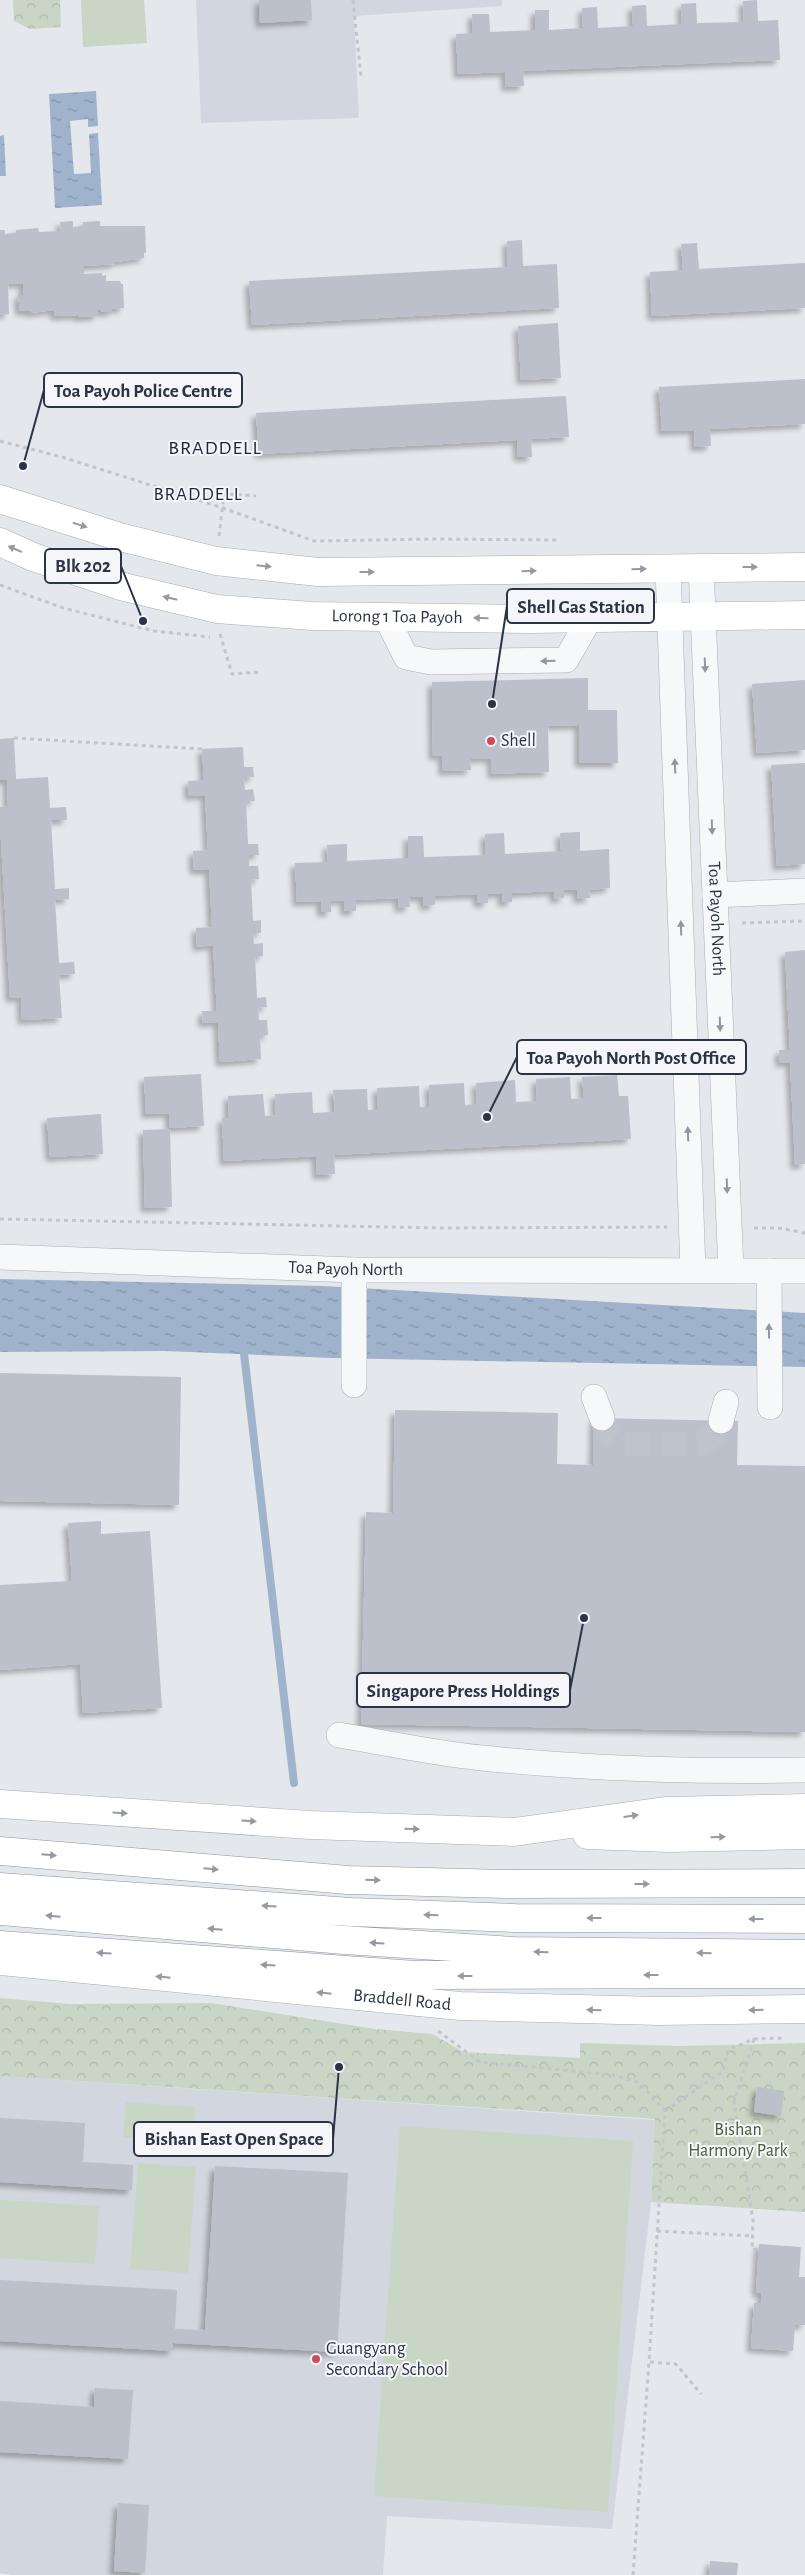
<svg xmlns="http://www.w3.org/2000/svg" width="805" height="2575" font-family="'Alegreya Sans',sans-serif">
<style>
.built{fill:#d2d6de}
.park{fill:url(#park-crowns)}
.pitch{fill:#c9d6c5}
.water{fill:url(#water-ripples)}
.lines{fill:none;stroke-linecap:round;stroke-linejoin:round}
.stream{stroke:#9fb4cc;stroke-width:8}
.building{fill:#bbc0ca;filter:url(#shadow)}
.minor-tunnel{stroke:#bfc3cb;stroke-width:25;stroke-dasharray:25 12;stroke-linecap:butt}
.minor-casing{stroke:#a9aeb7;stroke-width:26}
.major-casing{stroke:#a3abb8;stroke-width:29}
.highway-casing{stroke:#8b94a3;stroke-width:29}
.path{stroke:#c2c5cb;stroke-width:3;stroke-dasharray:4 4;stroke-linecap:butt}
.minor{stroke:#f7f8fa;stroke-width:25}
.major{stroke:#fff;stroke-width:28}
.highway{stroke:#fff;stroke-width:28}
.oneway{fill:#959aa2}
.oneway2{fill:#9196a0}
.poi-dot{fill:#d1495b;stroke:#f4f6f9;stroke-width:2}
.labels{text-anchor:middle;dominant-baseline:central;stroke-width:4;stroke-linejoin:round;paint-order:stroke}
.street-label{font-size:18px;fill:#2b3445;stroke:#f4f6f9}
.poi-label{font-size:18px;fill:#2b3445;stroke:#f4f6f9;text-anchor:start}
.park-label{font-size:18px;fill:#3f6138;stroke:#f4f6f9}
.neighbourhood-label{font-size:19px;letter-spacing:1px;fill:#1d2536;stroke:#f4f6f9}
.quarter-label{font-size:20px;letter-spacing:1px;fill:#1d2536;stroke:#f4f6f9}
.leader{fill:none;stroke:#2b3445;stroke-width:2}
.callout-dot{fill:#2b3445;stroke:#f4f6f9;stroke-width:2}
.callout{fill:#f4f6f9;stroke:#2b3445;stroke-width:2}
.callout-label{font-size:19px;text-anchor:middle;font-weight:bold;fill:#2b3445}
</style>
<defs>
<pattern id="park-crowns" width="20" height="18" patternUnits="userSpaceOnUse" patternTransform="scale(1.25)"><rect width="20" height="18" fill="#c9d6c5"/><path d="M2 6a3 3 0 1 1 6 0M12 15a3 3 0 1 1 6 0" fill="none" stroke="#adb8ab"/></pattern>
<pattern id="water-ripples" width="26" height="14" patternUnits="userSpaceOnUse" patternTransform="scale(1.25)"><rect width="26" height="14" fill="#9fb4cc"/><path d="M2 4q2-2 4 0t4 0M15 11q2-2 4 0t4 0" fill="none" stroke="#8293a7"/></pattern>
<filter id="shadow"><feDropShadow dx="-4.5" dy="4.5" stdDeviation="2.5" flood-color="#0004"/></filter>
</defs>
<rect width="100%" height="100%" fill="#e4e7ec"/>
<path class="built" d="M 196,0 L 502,0 L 502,6 L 354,16 L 359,118 L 201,123 Z
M 0,2076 L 655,2120 L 651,2202 L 612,2529 L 387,2516 L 383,2575 L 11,2575 L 0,2573 Z"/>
<path class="park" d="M 13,0 L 60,0 L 61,27 L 30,29 L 14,21 Z
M 0,1998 L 70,2004 L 211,2003 L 375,2029 L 432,2034 L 464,2052 L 580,2058 L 580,2043 L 679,2046 L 805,2043 L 805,2212 L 651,2202 L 655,2119 L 0,2076 Z"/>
<path class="pitch" d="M 81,0 L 144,0 L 147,43 L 83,47 Z
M 126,2102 L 195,2107 L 193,2142 L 123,2137 Z
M 400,2126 L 633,2141 L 608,2512 L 374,2496 Z
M 138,2163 L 196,2167 L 188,2273 L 130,2269 Z
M 0,2200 L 99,2206 L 95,2264 L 0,2258 Z"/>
<path class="water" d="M 96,91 L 98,126 L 88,127 L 88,119 L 70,121 L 74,174 L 91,173 L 89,134 L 98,133 L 102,205 L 55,208 L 49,94 Z
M 4,135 L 6,176 L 0,176 L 0,136 Z
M 0,1279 L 323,1286 L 805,1313 L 805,1367 L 332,1358 L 165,1351 L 0,1352 Z"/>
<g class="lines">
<path class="stream" d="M 243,1345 L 294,1783"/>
</g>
<path class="building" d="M 259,0 L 311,0 L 312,20 L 260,23 Z
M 757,0 L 758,21 L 778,20 L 780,60 L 523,71 L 524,86 L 506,87 L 505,72 L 458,74 L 456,34 L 473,33 L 472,14 L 489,14 L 490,32 L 535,30 L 535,10 L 549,10 L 549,30 L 583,28 L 582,8 L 597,7 L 598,28 L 633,26 L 632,6 L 646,5 L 647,26 L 682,24 L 681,4 L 696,3 L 697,23 L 744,22 L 743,1 Z
M 73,221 L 73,227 L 83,226 L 83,222 L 100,221 L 100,226 L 145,226 L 146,253 L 144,253 L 144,258 L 115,262 L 115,264 L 84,266 L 84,274 L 102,273 L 102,276 L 106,275 L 106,281 L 120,281 L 121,284 L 123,284 L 124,308 L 112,309 L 112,312 L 101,312 L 101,310 L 98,310 L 98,316 L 78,317 L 78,315 L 55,316 L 54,310 L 31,313 L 31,311 L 20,311 L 18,295 L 23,295 L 23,283 L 8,284 L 9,314 L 0,315 L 0,230 L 5,230 L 5,234 L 16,233 L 16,230 L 38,228 L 39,232 L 61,231 L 60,222 Z
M 522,240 L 523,266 L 557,264 L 559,308 L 252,325 L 249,281 L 508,267 L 507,241 Z
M 697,243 L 699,269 L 805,263 L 805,308 L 652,316 L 650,272 L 683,270 L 681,244 Z
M 558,323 L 561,378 L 521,380 L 518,326 Z
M 805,379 L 805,424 L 710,429 L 711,446 L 695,447 L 694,430 L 662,431 L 659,387 Z
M 566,396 L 569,437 L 531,439 L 532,457 L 518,457 L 517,440 L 259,454 L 256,413 Z
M 588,678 L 588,710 L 617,710 L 618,763 L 579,763 L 579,725 L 548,726 L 549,772 L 492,774 L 491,758 L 470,759 L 471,770 L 443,771 L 442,755 L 433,756 L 432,682 Z
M 805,680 L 805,750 L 757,753 L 752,684 Z
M 14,738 L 16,779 L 48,777 L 50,808 L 66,807 L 67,820 L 51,820 L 55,889 L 69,888 L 69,899 L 55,900 L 59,963 L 74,962 L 75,974 L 59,975 L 62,1018 L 22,1020 L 21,997 L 10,998 L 0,823 L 0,807 L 8,806 L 7,780 L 0,780 L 0,739 Z
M 243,747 L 244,767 L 253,767 L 254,777 L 244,778 L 245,790 L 253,789 L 255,801 L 246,801 L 248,844 L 258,844 L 259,855 L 249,855 L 249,866 L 258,866 L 259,879 L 251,880 L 253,921 L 261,920 L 261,933 L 253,933 L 254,944 L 263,943 L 263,956 L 255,957 L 257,998 L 266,997 L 267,1007 L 258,1008 L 259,1020 L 267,1020 L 268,1035 L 260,1036 L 261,1059 L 220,1062 L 218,1022 L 203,1023 L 202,1011 L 217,1011 L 213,945 L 197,947 L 196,928 L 212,927 L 209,870 L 194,870 L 193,851 L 208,850 L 205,795 L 189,796 L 188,781 L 204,780 L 202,749 Z
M 805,763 L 805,864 L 777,866 L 771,765 Z
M 580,832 L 580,851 L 609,849 L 610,888 L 589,890 L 590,898 L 578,899 L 577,890 L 564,890 L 564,898 L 554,899 L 554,891 L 512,893 L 512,902 L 502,902 L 502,893 L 488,894 L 488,903 L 478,903 L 477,894 L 435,896 L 435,905 L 424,906 L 423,897 L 409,897 L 410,907 L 399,908 L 398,898 L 356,900 L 356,911 L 345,911 L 344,900 L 331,901 L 331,912 L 321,912 L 321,901 L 297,902 L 295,863 L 328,862 L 327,845 L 347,844 L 347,861 L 408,858 L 408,836 L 423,836 L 424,857 L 486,855 L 485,834 L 504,833 L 505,854 L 561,851 L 560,833 Z
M 805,950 L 805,1164 L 795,1165 L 790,1062 L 780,1063 L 779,1050 L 790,1050 L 785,952 Z
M 201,1074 L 204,1126 L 170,1128 L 169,1113 L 146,1114 L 144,1077 Z
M 617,1075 L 619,1096 L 628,1096 L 631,1139 L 334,1155 L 335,1174 L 317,1175 L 316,1156 L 224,1161 L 222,1118 L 229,1118 L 228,1096 L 263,1094 L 265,1116 L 276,1115 L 275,1094 L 312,1092 L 313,1113 L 335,1112 L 333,1090 L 367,1089 L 368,1110 L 378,1110 L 377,1088 L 419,1086 L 420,1107 L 430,1107 L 429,1085 L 464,1083 L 465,1105 L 477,1104 L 476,1083 L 515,1080 L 516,1102 L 537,1101 L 536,1079 L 570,1077 L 571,1099 L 584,1098 L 582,1077 Z
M 101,1114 L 103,1154 L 50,1157 L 47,1118 Z
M 170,1129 L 172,1207 L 145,1208 L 143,1130 Z
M 0,1373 L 181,1377 L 179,1505 L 0,1501 Z
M 395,1410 L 558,1413 L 557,1464 L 593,1465 L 594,1418 L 738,1421 L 737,1465 L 805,1466 L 805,1732 L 361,1724 L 366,1512 L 393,1513 Z
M 101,1521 L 101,1534 L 150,1531 L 162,1708 L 83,1713 L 80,1664 L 0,1670 L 0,1585 L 72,1581 L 68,1523 Z
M 757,2087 L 784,2091 L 781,2116 L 754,2112 Z
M 0,2118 L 85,2123 L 83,2162 L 133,2165 L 132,2190 L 0,2182 Z
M 215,2166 L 348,2173 L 337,2352 L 173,2343 L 173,2351 L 0,2341 L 0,2280 L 177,2290 L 175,2329 L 205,2330 Z
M 759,2244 L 801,2247 L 799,2277 L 805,2277 L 805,2325 L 795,2325 L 793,2351 L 751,2348 L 754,2303 L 761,2303 L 762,2293 L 756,2292 Z
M 95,2388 L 133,2390 L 128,2459 L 0,2452 L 0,2401 L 94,2407 Z
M 118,2503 L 149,2505 L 145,2573 L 114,2571 Z
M 710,2561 L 738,2563 L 737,2575 L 709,2575 Z"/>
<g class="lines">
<path class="minor-tunnel" d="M 602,1418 L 607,1433 L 622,1444 L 702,1444 L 714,1434 L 721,1421"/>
<g class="minor-casing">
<g id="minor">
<path id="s1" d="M 701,567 L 731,1270"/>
<path d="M 668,568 L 693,1270"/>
<path d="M 386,617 L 406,657 L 431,662 L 566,660 L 590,618"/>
<path d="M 715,895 L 805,891"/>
<path id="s2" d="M 0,1257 L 354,1270 L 805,1271"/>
<path d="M 354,1270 L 354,1385"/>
<path d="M 769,1271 L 770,1407"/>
<path d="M 594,1397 L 602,1418"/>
<path d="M 721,1421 L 726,1402"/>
<path d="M 339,1735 C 386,1743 434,1753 482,1758 C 589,1769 697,1772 805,1770"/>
</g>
</g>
<g class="major-casing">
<g id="major">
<path d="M 0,499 L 120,537 L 216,561 L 318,572 L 805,567"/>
<path id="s3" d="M 0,542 L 33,557 L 124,587 L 217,609 L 312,616 L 531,619 L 805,615"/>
<path d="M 0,1804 L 310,1825 L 514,1832 L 665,1811 L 805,1808"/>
<path d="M 587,1835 L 669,1838 L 805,1835"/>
<path id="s4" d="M 0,1961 L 460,2006 L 660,2011 L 805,2009"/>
</g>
</g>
<g class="highway-casing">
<path id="highway" d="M 0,1851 L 348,1880 L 506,1884 L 805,1883
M 0,1887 L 351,1912 L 515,1918 L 805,1919
M 0,1911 L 344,1940 L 513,1951 L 805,1954
M 0,1945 L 414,1975 L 805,1974"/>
</g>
<path class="path" d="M 353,0 L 361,77
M 0,441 L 62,457 L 223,508 L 314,541 L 433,539 L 559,540
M 219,536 L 224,494 L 256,496
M 0,585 L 63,608 L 154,631 L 210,637
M 220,634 L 232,674 L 262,672
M 14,738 L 202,749
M 742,923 L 805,921
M 0,1219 L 439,1228 L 667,1227
M 754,1228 L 779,1228 L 805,1233
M 438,2031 L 480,2062 L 613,2075 L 640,2083 L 665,2111 L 649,2362 L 676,2364 L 701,2394
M 754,2039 L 734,2102 L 753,2220 L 752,2249 L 759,2250
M 665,2111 L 723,2071 L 728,2050 L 754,2039 L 785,2038
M 657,2231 L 752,2236
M 633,2575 L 649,2362"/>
<use href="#minor" class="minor"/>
<use href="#major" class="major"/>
<use href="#highway" class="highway"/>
</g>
<defs><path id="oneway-solid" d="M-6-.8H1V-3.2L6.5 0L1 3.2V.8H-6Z" transform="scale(1.25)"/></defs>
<g class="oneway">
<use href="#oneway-solid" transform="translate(80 525) rotate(17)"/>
<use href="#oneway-solid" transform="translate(15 549) rotate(-156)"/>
<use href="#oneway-solid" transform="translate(264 566) rotate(6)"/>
<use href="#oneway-solid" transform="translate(750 567)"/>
<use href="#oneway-solid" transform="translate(639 569) rotate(-1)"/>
<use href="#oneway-solid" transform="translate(529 571) rotate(-1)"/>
<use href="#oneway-solid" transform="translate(367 572)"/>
<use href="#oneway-solid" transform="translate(170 598) rotate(-167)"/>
<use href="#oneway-solid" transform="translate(481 618) rotate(-179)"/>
<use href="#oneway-solid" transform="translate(120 1813) rotate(4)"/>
<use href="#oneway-solid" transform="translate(631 1816) rotate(-8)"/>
<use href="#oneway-solid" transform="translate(249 1821) rotate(4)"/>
<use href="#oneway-solid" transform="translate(412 1829) rotate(2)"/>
<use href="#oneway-solid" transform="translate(718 1837) rotate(-1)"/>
<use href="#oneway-solid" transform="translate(49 1855) rotate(5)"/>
<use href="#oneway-solid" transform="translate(211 1869) rotate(5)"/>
<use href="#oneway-solid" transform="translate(373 1880) rotate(2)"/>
<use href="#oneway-solid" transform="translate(642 1884)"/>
<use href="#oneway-solid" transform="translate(269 1906) rotate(-176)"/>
<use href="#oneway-solid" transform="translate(431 1915) rotate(-178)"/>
<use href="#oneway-solid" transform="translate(53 1916) rotate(-175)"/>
<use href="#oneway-solid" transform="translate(594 1918) rotate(-180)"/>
<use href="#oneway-solid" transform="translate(756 1919) rotate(-180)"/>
<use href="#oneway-solid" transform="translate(215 1929) rotate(-175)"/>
<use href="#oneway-solid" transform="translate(377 1943) rotate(-176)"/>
<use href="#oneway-solid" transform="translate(541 1952) rotate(-179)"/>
<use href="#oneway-solid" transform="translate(104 1953) rotate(-176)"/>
<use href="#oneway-solid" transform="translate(704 1953) rotate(-179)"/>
<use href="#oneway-solid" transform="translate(268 1965) rotate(-176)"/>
<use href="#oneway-solid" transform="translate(651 1975) rotate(180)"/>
<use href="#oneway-solid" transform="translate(465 1976) rotate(-180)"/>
<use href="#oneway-solid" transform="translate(163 1977) rotate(-174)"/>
<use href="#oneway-solid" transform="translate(324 1993) rotate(-174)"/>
<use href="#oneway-solid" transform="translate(594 2010) rotate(-179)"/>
<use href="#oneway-solid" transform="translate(756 2010) rotate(179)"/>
</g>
<g class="oneway2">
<use href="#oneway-solid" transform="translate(548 661) rotate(178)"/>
<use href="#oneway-solid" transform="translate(705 665) rotate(88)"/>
<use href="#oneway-solid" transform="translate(675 766) rotate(-92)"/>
<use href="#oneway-solid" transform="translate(712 827) rotate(88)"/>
<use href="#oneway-solid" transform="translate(681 928) rotate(-92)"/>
<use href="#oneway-solid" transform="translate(720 1024) rotate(88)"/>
<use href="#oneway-solid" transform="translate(688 1134) rotate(-92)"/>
<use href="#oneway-solid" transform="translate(727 1186) rotate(88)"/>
<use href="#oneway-solid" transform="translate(769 1331) rotate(-90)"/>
</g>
<g class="poi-dot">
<circle cx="491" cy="741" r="5"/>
<circle cx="316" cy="2359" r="5"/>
</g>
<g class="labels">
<g class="street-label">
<text stroke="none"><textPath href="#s3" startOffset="408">Lorong 1 Toa Payoh</textPath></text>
<text stroke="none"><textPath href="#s1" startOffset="352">Toa Payoh North</textPath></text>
<text stroke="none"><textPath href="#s2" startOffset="346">Toa Payoh North</textPath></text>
<text stroke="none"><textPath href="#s4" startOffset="404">Braddell Road</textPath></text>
</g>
<g class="poi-label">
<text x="501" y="741">Shell</text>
<text x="326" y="2349">Guangyang<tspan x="326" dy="21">Secondary School</tspan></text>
</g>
<g class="park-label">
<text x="738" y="2130">Bishan<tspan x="738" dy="21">Harmony Park</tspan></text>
</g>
<g class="neighbourhood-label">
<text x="198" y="494">BRADDELL</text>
</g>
<g class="quarter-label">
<text x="215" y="448">BRADDELL</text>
</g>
</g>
<path class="leader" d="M23 466L44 390M143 621L121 566M492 704L507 606M487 1117L517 1057M584 1618L570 1690M339 2067L333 2139"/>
<g class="callout-dot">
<circle cx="23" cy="466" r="5"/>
<circle cx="143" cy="621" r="5"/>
<circle cx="492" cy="704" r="5"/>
<circle cx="487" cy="1117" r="5"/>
<circle cx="584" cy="1618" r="5"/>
<circle cx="339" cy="2067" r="5"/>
</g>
<g class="callout">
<rect x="44" y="373" width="198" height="34" rx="5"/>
<rect x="45" y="549" width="76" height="34" rx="5"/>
<rect x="507" y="589" width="147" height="34" rx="5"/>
<rect x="517" y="1040" width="229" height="34" rx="5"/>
<rect x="357" y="1673" width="213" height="34" rx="5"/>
<rect x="134" y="2122" width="199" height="34" rx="5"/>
</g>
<g class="callout-label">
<text x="143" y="397">Toa Payoh Police Centre</text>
<text x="83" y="572">Blk 202</text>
<text x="581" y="613">Shell Gas Station</text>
<text x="631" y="1064">Toa Payoh North Post Office</text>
<text x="463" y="1697">Singapore Press Holdings</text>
<text x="234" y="2145">Bishan East Open Space</text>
</g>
</svg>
